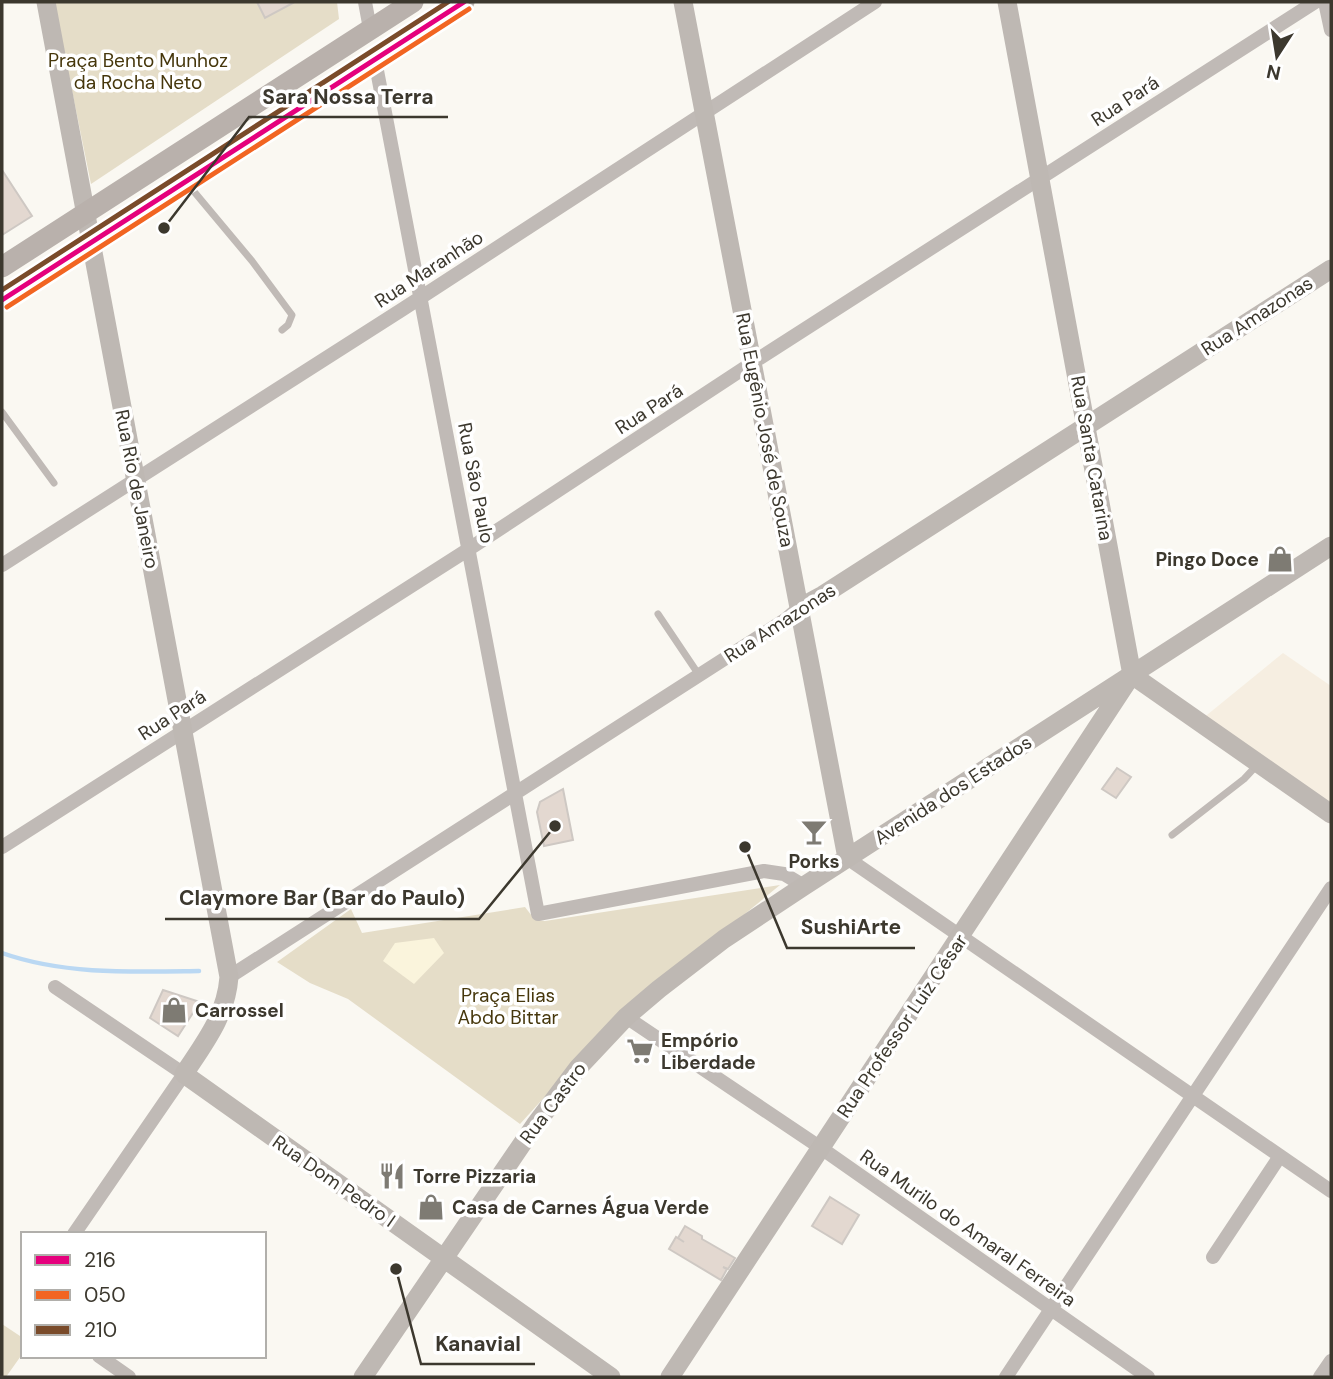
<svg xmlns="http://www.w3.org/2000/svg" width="1333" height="1379" font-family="'DM Sans',sans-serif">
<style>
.education{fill:#f6eee1}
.green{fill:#e5ddc8}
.sand{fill:#faf4dc}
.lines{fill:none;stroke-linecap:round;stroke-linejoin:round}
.stream{stroke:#bad8f3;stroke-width:4.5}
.building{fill:#e3d8d0;stroke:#cec8c3;stroke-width:2}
.lane{stroke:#c0bab6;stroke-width:7}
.street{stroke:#c0bab6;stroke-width:14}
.secondary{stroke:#beb8b3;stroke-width:19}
.primary{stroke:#b9b1ac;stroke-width:21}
.bus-1-casing{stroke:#fff;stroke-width:10}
.bus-2-casing{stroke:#fff;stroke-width:10}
.bus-3-casing{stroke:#fff;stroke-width:10}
.bus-1{stroke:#e5007d;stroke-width:5}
.bus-2{stroke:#f26522;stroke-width:5}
.bus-3{stroke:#7a4b2a;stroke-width:5}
.labels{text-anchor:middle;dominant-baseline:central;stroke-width:7;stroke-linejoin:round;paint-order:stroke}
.park-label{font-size:19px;fill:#46370c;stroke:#fff}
.street-label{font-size:19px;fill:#3c382e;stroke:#fff}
.poi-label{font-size:19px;font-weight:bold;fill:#3c382e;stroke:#fff;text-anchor:start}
.leader{fill:none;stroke:#3c382e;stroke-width:2.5}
.callout-dot{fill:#3c382e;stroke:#fff;stroke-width:2.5}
.callout-label{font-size:21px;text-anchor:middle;font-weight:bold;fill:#3c382e;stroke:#fff;stroke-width:7;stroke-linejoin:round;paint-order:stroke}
</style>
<rect width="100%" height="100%" fill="#faf8f2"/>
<path class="education" d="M 1283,653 L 1331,686 L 1331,803 L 1202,719 Z"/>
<path class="green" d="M 54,2 L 337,2 L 339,19 L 91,184 Z
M 780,885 L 610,1025 L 520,1124 L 348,999 L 310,983 L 277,962 L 351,909 L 362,933 L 525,907 L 535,920 L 545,921 Z
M 2,1324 L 23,1338 L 23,1353 L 6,1377 L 2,1377 Z"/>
<path class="sand" d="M 434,938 L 444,953 L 414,984 L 383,961 L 395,943 Z"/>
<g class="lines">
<path class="stream" d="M 2,953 C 64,975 134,972 199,971"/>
</g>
<path class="building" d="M 257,2 L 292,2 L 293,3 L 265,18 Z
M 2,170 L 32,216 L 2,235 Z
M 1117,768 L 1131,777 L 1116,798 L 1102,789 Z
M 563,789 L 573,840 L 544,846 L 537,812 L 540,802 Z
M 163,990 L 200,1002 L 178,1036 L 150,1018 Z
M 830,1197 L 859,1215 L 842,1244 L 812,1226 Z
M 685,1226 L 702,1236 L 702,1239 L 735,1258 L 728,1269 L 723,1267 L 727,1269 L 721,1280 L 669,1249 L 676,1237 L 684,1242 L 678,1238 Z"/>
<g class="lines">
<path class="lane" d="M 186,182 L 252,261 L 292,315 L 288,325 L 282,330
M 2,412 L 54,483
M 658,614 L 699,675
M 1172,835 L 1244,779 L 1258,764"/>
<path class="street" d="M 365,2 L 370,29
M 1325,2 L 1331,30
M 375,60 L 538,914 L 764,871 L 784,874 L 804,886
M 2,565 L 403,309 L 875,2
M 2,847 L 469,549 L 752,363 L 1315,2
M 847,858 L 1331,1191
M 229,977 L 785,620 L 799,608
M 55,987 L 184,1074 L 74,1234
M 626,1017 L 821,1148 L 1148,1377
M 1213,1257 L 1280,1156
M 99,1356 L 129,1377
M 1006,1377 L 1331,888
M 1320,1377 L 1331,1361"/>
<path class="secondary" d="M 46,2 L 229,977 C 226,1016 205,1042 184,1074 L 611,1377
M 683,2 L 847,858
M 1007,2 L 1132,675 L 1331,814
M 799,608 L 823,595 L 1331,269
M 363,1377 L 535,1125 L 578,1068 L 626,1017 L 659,989 L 724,939 L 804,886 L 1331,546
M 670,1377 L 1127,682"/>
<path class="primary" d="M 2,267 L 413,2
M 2,300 L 464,2"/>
<g class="bus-1-casing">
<path id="bus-1" d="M 2,300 L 464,2"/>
</g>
<g class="bus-2-casing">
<path id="bus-2" d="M 7,307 L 469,9"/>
</g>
<g class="bus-3-casing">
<path id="bus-3" d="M 2,290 L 448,2"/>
</g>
<use href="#bus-1" class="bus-1"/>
<use href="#bus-2" class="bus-2"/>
<use href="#bus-3" class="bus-3"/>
</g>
<defs>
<g id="shop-bare" transform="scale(2.1)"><path d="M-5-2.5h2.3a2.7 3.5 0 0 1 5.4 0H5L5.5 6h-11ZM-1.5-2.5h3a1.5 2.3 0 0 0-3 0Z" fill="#7e7b73" stroke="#fff" stroke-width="2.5" paint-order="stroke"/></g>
<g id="bar-bare" transform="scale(2.1)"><path d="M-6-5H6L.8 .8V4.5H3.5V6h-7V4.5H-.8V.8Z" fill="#7e7b73" stroke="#fff" stroke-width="2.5" paint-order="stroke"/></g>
<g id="supermarket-bare" transform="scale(2.1)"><path d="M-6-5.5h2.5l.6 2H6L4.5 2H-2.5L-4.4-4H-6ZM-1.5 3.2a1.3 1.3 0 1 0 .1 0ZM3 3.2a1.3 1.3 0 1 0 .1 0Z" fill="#7e7b73" stroke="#fff" stroke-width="2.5" paint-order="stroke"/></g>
<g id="restaurant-bare" transform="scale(2.1)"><path d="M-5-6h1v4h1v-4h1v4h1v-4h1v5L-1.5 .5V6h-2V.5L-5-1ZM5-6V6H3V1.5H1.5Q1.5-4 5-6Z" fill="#7e7b73" stroke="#fff" stroke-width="2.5" paint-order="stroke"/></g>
</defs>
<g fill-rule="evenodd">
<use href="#shop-bare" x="1280" y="559"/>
<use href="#bar-bare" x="814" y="832"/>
<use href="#shop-bare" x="174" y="1010"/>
<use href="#supermarket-bare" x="640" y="1051"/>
<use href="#restaurant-bare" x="392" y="1176"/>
<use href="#shop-bare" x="431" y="1207"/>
</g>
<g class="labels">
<g class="park-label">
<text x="138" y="60">Praça Bento Munhoz<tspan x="138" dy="22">da Rocha Neto</tspan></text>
<text x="508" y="995">Praça Elias<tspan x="508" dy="22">Abdo Bittar</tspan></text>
</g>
<g class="street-label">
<text transform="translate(1125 101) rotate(-33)">Rua Pará</text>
<text transform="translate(429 269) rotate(-33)">Rua Maranhão</text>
<text transform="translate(1257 316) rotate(-33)">Rua Amazonas</text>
<text transform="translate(649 409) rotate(-33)">Rua Pará</text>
<text transform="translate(765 430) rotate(79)">Rua Eugênio José de Souza</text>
<text transform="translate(1092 458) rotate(80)">Rua Santa Catarina</text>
<text transform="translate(476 483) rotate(79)">Rua São Paulo</text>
<text transform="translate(137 489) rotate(79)">Rua Rio de Janeiro</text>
<text transform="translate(780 623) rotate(-33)">Rua Amazonas</text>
<text transform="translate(172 715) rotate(-33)">Rua Pará</text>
<text transform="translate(953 790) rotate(-33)">Avenida dos Estados</text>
<text transform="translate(902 1026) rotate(-56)">Rua Professor Luiz César</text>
<text transform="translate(553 1103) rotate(-53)">Rua Castro</text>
<text transform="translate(334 1181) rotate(35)">Rua Dom Pedro I</text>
<text transform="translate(968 1228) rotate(35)">Rua Murilo do Amaral Ferreira</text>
</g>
<g class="poi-label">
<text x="1259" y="559" text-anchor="end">Pingo Doce</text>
<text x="814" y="861" text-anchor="middle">Porks</text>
<text x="195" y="1010">Carrossel</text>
<text x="661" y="1040">Empório<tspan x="661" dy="22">Liberdade</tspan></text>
<text x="413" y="1176">Torre Pizzaria</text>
<text x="452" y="1207">Casa de Carnes Água Verde</text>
</g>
</g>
<path class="leader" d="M164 228L249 117H448M555 826L479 919H165M745 847L787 948H915M396 1269L421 1364H535"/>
<g class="callout-dot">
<circle cx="164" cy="228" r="7"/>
<circle cx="555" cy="826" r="7"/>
<circle cx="745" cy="847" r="7"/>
<circle cx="396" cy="1269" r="7"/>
</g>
<g class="callout-label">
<text x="348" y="104">Sara Nossa Terra</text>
<text x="322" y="905">Claymore Bar (Bar do Paulo)</text>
<text x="851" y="934">SushiArte</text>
<text x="478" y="1351">Kanavial</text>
</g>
<rect width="1333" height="1379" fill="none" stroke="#3c382e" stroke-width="7"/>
<rect x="21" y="1232" width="245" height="126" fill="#ffffff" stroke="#b1afab" stroke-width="2"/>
<rect x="35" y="1255" width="35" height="10" fill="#e5007d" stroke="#b1afab" stroke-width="2"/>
<text x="84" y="1267" font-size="21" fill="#3c382e">216</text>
<rect x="35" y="1290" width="35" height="10" fill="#f26522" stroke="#b1afab" stroke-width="2"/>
<text x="84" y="1302" font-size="21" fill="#3c382e">050</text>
<rect x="35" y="1325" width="35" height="10" fill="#7a4b2a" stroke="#b1afab" stroke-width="2"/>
<text x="84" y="1337" font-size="21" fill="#3c382e">210</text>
<g transform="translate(1277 56) rotate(192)" stroke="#ffffff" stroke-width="5" paint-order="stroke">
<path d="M0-5L12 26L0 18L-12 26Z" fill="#3c382e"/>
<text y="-10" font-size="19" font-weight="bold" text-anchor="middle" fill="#3c382e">N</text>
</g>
</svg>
